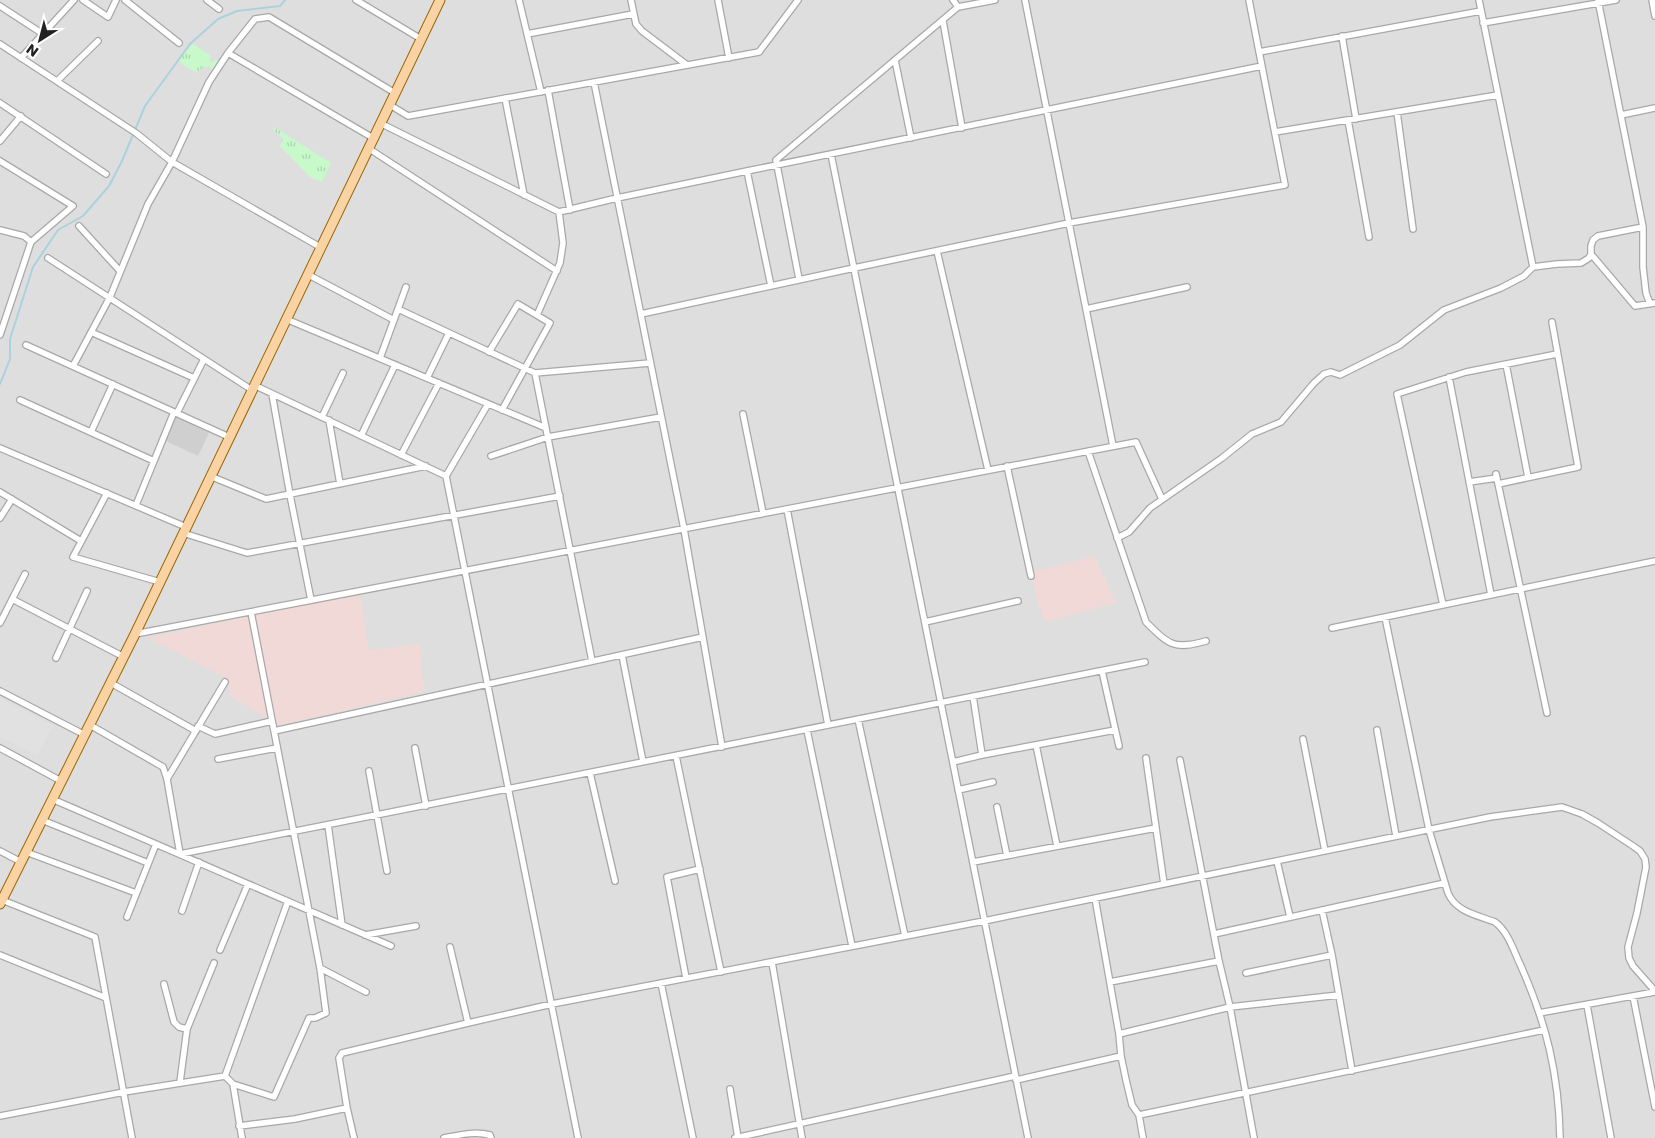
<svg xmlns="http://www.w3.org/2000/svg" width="1655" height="1138" font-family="Poppins,sans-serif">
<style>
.residential{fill:#dfdede}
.commercial{fill:#f1d9d8}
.religious{fill:#cfcfcf}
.park{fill:url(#park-tufts)}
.parking{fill:#e1e1e1}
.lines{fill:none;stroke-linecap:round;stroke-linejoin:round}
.stream{stroke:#aad2dd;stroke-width:2}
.minor-casing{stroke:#a8a8a8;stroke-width:8}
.primary-casing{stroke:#9a6604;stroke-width:11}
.minor{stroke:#fff;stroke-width:5.5}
.primary{stroke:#fad3a4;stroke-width:9}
</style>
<defs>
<pattern id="park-tufts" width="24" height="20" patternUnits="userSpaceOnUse" patternTransform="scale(1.25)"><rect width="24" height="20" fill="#c7f9ca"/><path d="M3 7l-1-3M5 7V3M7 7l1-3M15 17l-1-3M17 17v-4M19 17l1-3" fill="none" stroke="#abd5ad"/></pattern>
</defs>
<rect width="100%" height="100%" fill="#f1eee8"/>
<path class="residential" d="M 0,0 L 1655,0 L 1655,1138 L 0,1138 Z"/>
<path class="commercial" d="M 1094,556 L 1116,603 L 1044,622 L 1030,573 Z
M 359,591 L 369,650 L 420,644 L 424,692 L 280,725 L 231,697 L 228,679 L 148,638 Z"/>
<path class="religious" d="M 175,416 L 209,433 L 198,456 L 164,440 Z"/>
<path class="park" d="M 193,44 L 211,56 L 209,60 L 213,63 L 215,60 L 218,61 L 216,73 L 208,66 L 206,68 L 203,66 L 199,73 L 186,67 L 178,60 Z
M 274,127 L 331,163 L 322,182 L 310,177 L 280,146 L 284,139 L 273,130 Z"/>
<path class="parking" d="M 0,698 L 53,725 L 38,756 L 0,737 Z"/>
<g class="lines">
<path class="stream" d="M 0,384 L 10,359 L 10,339 L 33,267 L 58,230 L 83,216 L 109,186 L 122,161 L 145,106 L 190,44 L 218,19 L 237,11 L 280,6 L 285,0"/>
<g class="minor-casing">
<path id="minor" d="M 83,0 L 108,17 L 116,0
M 125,0 L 179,43
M 207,0 L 219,9
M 356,0 L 421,39
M 519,0 L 541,92
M 631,0 L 636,24 L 642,31 L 687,65
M 718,0 L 729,58
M 953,0 L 958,7
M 1025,0 L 1113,446
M 1479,0 L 1533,267
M 1598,0 L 1643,227 L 1643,267 L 1646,293 L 1650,304
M 1652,0 L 1655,16
M 0,6 L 43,34
M 943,21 L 962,128
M 1483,23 L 1616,0
M 527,34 L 633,14
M 1342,36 L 1356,119
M 0,44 L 136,133 L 172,162 L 320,247
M 1259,52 L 1481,11
M 228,53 L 373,138
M 21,58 L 74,0
M 895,60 L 911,138
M 57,81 L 98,41
M 594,82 L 684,529 L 722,747
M 548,90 L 570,210
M 505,98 L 524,195
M 0,103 L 106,174
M 390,105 L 408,116 L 759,52 L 798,0
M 1397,112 L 1413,229
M 1621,115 L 1655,108
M 1348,120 L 1369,237
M 380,123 L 559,212 L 617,198 L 747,171 L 1262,66
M 1275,132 L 1498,95
M 0,141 L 21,116
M 368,148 L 557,271
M 831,154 L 1028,1138
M 0,161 L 73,206 L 31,242 L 0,335
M 747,171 L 771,286
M 79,226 L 120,271
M 0,230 L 24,236 L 31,242
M 937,251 L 988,470
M 1591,254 L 1635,306 L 1655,303
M 48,258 L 252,390
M 307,274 L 394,320
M 799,279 L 776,160 L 958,7 L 995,0
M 398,309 L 535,373 L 650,363
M 1086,309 L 1187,287
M 641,314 L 854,268 L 1069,223 L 1285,185 L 1249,0
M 537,315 L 560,263 L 563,243 L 559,212
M 286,319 L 546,428
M 91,332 L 194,378
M 26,345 L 229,437
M 489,352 L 518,304 L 550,323 L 502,410
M 380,358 L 406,287
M 1506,364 L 1528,477
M 73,366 L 110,297 L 148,204 L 172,162 L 209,82 L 228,53 L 255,19 L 269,17 L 395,93
M 535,373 L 592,661
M 1449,377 L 1491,595
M 427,378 L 449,333
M 254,385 L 446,476
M 272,394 L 290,495 L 311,600
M 20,400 L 154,461
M 488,404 L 446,476 L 578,1138
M 177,413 L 204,359
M 743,414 L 763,513
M 322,417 L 343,373
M 329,420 L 340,484
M 91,432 L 113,384
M 361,436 L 395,365
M 0,448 L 186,527
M 1088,451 L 1146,622 C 1169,645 1174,650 1206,641
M 401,455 L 439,383
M 491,456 L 548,437 L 661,417
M 1007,466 L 1031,576
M 1496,474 L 1547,713
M 210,476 L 266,499 L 426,466
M 1469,482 L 1497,478
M 1498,484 L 1578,467 L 1552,322
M 0,492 L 81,541
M 107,493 L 73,557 L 160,582
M 136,505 L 174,412
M 787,509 L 828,725
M 0,518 L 12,499
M 183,533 L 247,553 L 560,496
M 1117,538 L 1129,532 L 1150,508 L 1222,458 L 1252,434 L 1281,422 L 1314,383 L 1324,374 L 1331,372 L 1340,375 L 1400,345 L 1444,310 L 1501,288 L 1524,276 L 1533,267 L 1557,264 L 1581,263 L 1589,258 L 1591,254 L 1591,246 L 1593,240 L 1598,236 L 1643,227
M 12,599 L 124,657
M 1443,605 L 1397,394 L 1466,372 L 1557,354
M 1385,617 L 1429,830 L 1448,893 C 1456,912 1477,915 1495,922 C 1508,932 1513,949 1520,964 C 1546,1022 1559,1074 1560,1138
M 925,622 L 1018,601
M 0,623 L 25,574
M 1332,628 L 1655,561
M 135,634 L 1136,442 L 1162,499
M 622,655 L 643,762
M 56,658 L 87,591
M 1102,671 L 1119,746
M 111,683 L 196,731
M 0,691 L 85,735
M 973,696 L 982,755
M 858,719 L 905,936
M 90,725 L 163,767 L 167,779 L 180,854 L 1145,662
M 198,726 L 215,734 L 272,721
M 807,730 L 852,946
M 1377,730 L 1396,836
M 274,731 L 703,637
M 1303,739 L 1325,851
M 1036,745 L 1057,846
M 0,748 L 61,781
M 415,748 L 426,806
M 676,756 L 721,972
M 1146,758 L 1164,884
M 218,759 L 277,748
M 1180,760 L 1219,961 L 1230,1007 L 1254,1138
M 953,762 L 982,755 L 1115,730
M 369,771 L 387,871
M 590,773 L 615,881
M 167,779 L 225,682
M 958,790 L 993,782
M 52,799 L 391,946
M 997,807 L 1007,856
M 42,820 L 148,863
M 328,825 L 342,925
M 0,851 L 21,862
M 26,852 L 136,893
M 1277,861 L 1290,917
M 973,862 L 1156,828
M 1095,898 L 1119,1034 L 1121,1056 L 1126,1080 L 1132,1105 L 1139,1115 L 1143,1138
M 2,900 L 95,937 L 132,1138
M 1322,910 L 1332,955 L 1352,1071
M 182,911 L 199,862
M 127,917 L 156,844
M 1214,934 L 1445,883
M 365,935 L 416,926
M 450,947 L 468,1023
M 220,950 L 248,884
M 0,955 L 106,998
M 772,962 L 802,1138
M 320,968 L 366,992
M 1246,973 L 1332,955
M 686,978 L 667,877 L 700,869
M 1110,982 L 1219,961
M 661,983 L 693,1138
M 164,984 L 174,1022 L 179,1027 L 187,1029
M 1633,996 L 1655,1107
M 1587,1005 L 1611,1138
M 1539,1013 L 1655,992
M 1119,1034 L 1230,1007 L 1339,995
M 225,1076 L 233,1084 L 274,1097 L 309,1018 L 315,1018 L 326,1013 L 320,968 L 251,612
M 225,1076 L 288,901
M 1016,1080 L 1121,1056
M 180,1082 L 187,1029 L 214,963
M 233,1084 L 242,1138
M 730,1089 L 738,1138
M 1139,1115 L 1544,1030
M 0,1116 L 124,1092 L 225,1076
M 239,1126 L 295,1119 L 347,1108
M 354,1138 L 347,1108 L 339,1058 L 342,1053 L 468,1023 L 552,1004 L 984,921 L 1490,817 L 1562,807 L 1582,814 L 1598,823 L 1633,846 L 1640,851 L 1645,859 L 1646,867 L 1637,913 L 1628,947 L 1629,958 L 1633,966 L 1655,991
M 444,1138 C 459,1135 474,1131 490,1135 L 491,1138
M 735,1138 L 1015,1076"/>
</g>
<g class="primary-casing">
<path id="primary" d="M 0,904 L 135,634 L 440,0"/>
</g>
<use href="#minor" class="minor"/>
<use href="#primary" class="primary"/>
</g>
<g transform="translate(40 40) rotate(216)" stroke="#ffffff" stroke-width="4" paint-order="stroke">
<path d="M0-4L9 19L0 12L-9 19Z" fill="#212121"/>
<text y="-8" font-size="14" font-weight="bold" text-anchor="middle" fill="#212121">N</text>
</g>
</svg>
